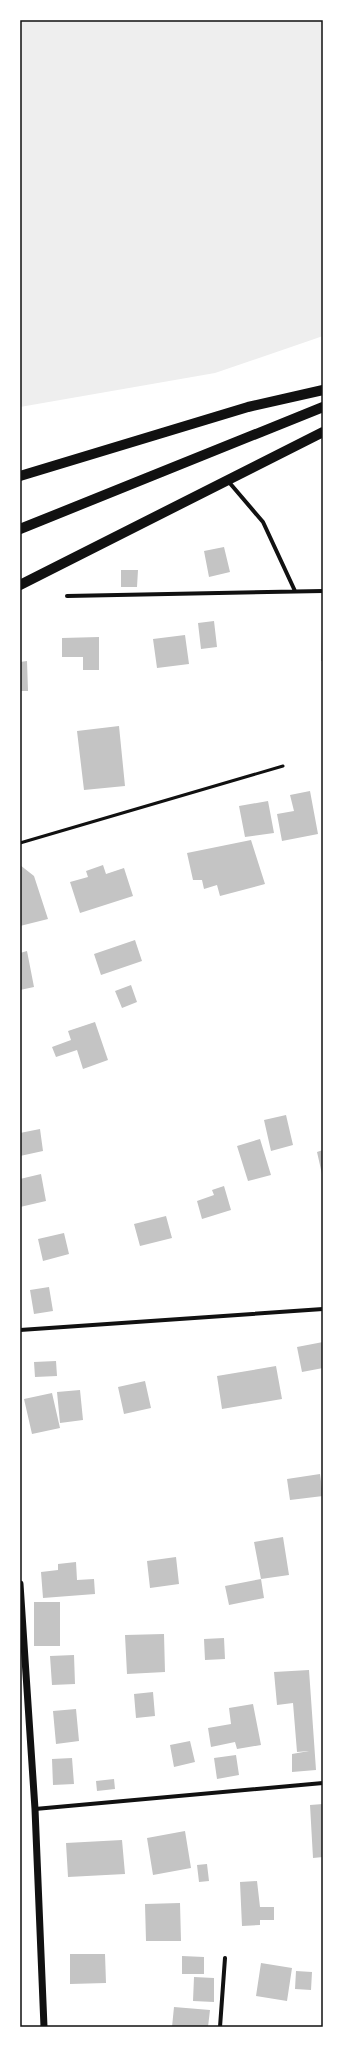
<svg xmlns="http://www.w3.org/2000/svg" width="343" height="2047" font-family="'Exo 2',sans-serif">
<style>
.green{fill:#eee}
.building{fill:#c4c4c4}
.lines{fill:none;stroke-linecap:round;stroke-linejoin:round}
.service{stroke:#111;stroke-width:3}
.minor{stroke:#111;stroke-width:4}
.tertiary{stroke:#111;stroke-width:7}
.primary{stroke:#111;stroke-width:10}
.neatline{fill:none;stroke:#111;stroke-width:1.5}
</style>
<rect width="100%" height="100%" fill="#fff"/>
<path class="green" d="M 20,20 L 323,20 L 323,336 L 215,373 L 20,407 Z"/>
<path class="building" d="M 224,547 L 230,572 L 209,577 L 204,551 Z
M 121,570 L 138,570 L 137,587 L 121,587 Z
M 214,621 L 217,647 L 201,649 L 198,623 Z
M 322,629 L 323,629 L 323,661 L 321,661 Z
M 185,635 L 189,664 L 157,668 L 153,639 Z
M 99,637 L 99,670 L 83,670 L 83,657 L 62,657 L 62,638 Z
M 27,661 L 28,691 L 20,691 L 20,662 Z
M 119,726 L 125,786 L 84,790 L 77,731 Z
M 310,791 L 318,834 L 282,841 L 277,814 L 294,811 L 290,795 Z
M 268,801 L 274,833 L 245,837 L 239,806 Z
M 251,840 L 265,884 L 220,896 L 217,885 L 204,889 L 202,880 L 193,880 L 187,853 Z
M 20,865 L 34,876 L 48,919 L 20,926 Z
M 103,865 L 106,874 L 124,868 L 133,896 L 80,913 L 70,882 L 88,877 L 86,871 Z
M 135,940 L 142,961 L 101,975 L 94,954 Z
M 27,951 L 34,987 L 20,990 L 20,953 Z
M 131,985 L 137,1002 L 122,1008 L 115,991 Z
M 95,1022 L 108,1060 L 83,1069 L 77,1050 L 56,1057 L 52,1047 L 71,1040 L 68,1031 Z
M 286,1115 L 293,1145 L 271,1151 L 264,1120 Z
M 40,1129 L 43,1151 L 20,1156 L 20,1133 Z
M 260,1139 L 271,1175 L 248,1181 L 237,1146 Z
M 323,1150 L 323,1174 L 322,1174 L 317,1152 Z
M 41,1174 L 46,1201 L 20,1207 L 20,1179 Z
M 224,1186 L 231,1210 L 202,1219 L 197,1201 L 214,1195 L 212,1190 Z
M 166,1216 L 172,1238 L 140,1246 L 134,1224 Z
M 64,1233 L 69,1254 L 43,1261 L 38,1239 Z
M 49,1287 L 53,1311 L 34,1314 L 30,1290 Z
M 323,1342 L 323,1368 L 302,1372 L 297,1347 Z
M 56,1361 L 57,1376 L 35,1377 L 34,1362 Z
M 276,1366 L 282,1399 L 222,1409 L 217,1376 Z
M 145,1381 L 151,1408 L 124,1414 L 118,1387 Z
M 80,1390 L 83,1420 L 60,1423 L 57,1392 Z
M 52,1393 L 60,1428 L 32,1434 L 24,1399 Z
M 320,1474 L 323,1496 L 290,1500 L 287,1479 Z
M 283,1537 L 289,1575 L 261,1579 L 254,1542 Z
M 176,1557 L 179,1584 L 150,1588 L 147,1561 Z
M 76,1562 L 77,1580 L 94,1579 L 95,1594 L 43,1598 L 41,1572 L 58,1570 L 58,1564 Z
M 261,1579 L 264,1598 L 229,1605 L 225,1586 Z
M 34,1602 L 60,1602 L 60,1646 L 34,1646 Z
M 164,1634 L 165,1672 L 127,1674 L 125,1635 Z
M 224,1638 L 225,1659 L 205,1660 L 204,1639 Z
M 74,1655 L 75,1684 L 52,1685 L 50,1656 Z
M 309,1670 L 316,1770 L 292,1772 L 292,1754 L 309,1751 L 297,1752 L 293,1703 L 277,1705 L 274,1672 Z
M 153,1692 L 155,1716 L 136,1718 L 134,1694 Z
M 253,1704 L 261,1745 L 237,1749 L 235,1742 L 211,1747 L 208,1728 L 231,1724 L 229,1708 Z
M 76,1709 L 79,1741 L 56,1744 L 53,1711 Z
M 190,1741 L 195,1762 L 174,1767 L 170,1745 Z
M 236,1755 L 239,1775 L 217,1779 L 214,1758 Z
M 72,1758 L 74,1784 L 53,1785 L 52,1759 Z
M 114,1779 L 115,1789 L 97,1791 L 96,1781 Z
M 323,1804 L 323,1857 L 313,1858 L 310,1805 Z
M 185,1831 L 191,1868 L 153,1875 L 147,1838 Z
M 122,1840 L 125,1874 L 68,1877 L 66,1843 Z
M 207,1864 L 209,1881 L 199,1882 L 197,1865 Z
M 257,1881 L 260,1907 L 274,1907 L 274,1920 L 260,1920 L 260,1925 L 242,1926 L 240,1882 Z
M 180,1903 L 181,1941 L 146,1941 L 145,1904 Z
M 70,1954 L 105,1954 L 106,1983 L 70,1984 Z
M 182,1956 L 204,1957 L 204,1974 L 182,1974 Z
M 261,1963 L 292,1968 L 287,2001 L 256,1996 Z
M 296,1971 L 312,1972 L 311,1990 L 295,1989 Z
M 194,1977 L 214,1978 L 214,2002 L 193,2001 Z
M 174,2007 L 210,2010 L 208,2027 L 172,2027 Z"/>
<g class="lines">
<path class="service" d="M 20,843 L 283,766"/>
<path class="minor" d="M 228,481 L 263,522 L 295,591
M 67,596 L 323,591
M 20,1330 L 323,1309
M 35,1809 L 323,1783
M 220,2027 L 225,1958"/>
<path class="tertiary" d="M 20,1584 L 35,1809 L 44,2027"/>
<path class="primary" d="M 20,476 L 248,407 L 323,390
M 20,529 L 323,407
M 20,585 L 323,432"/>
</g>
<rect width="343" height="2047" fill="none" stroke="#ffffff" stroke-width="42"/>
<rect x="21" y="21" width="301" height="2005" class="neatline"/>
</svg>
